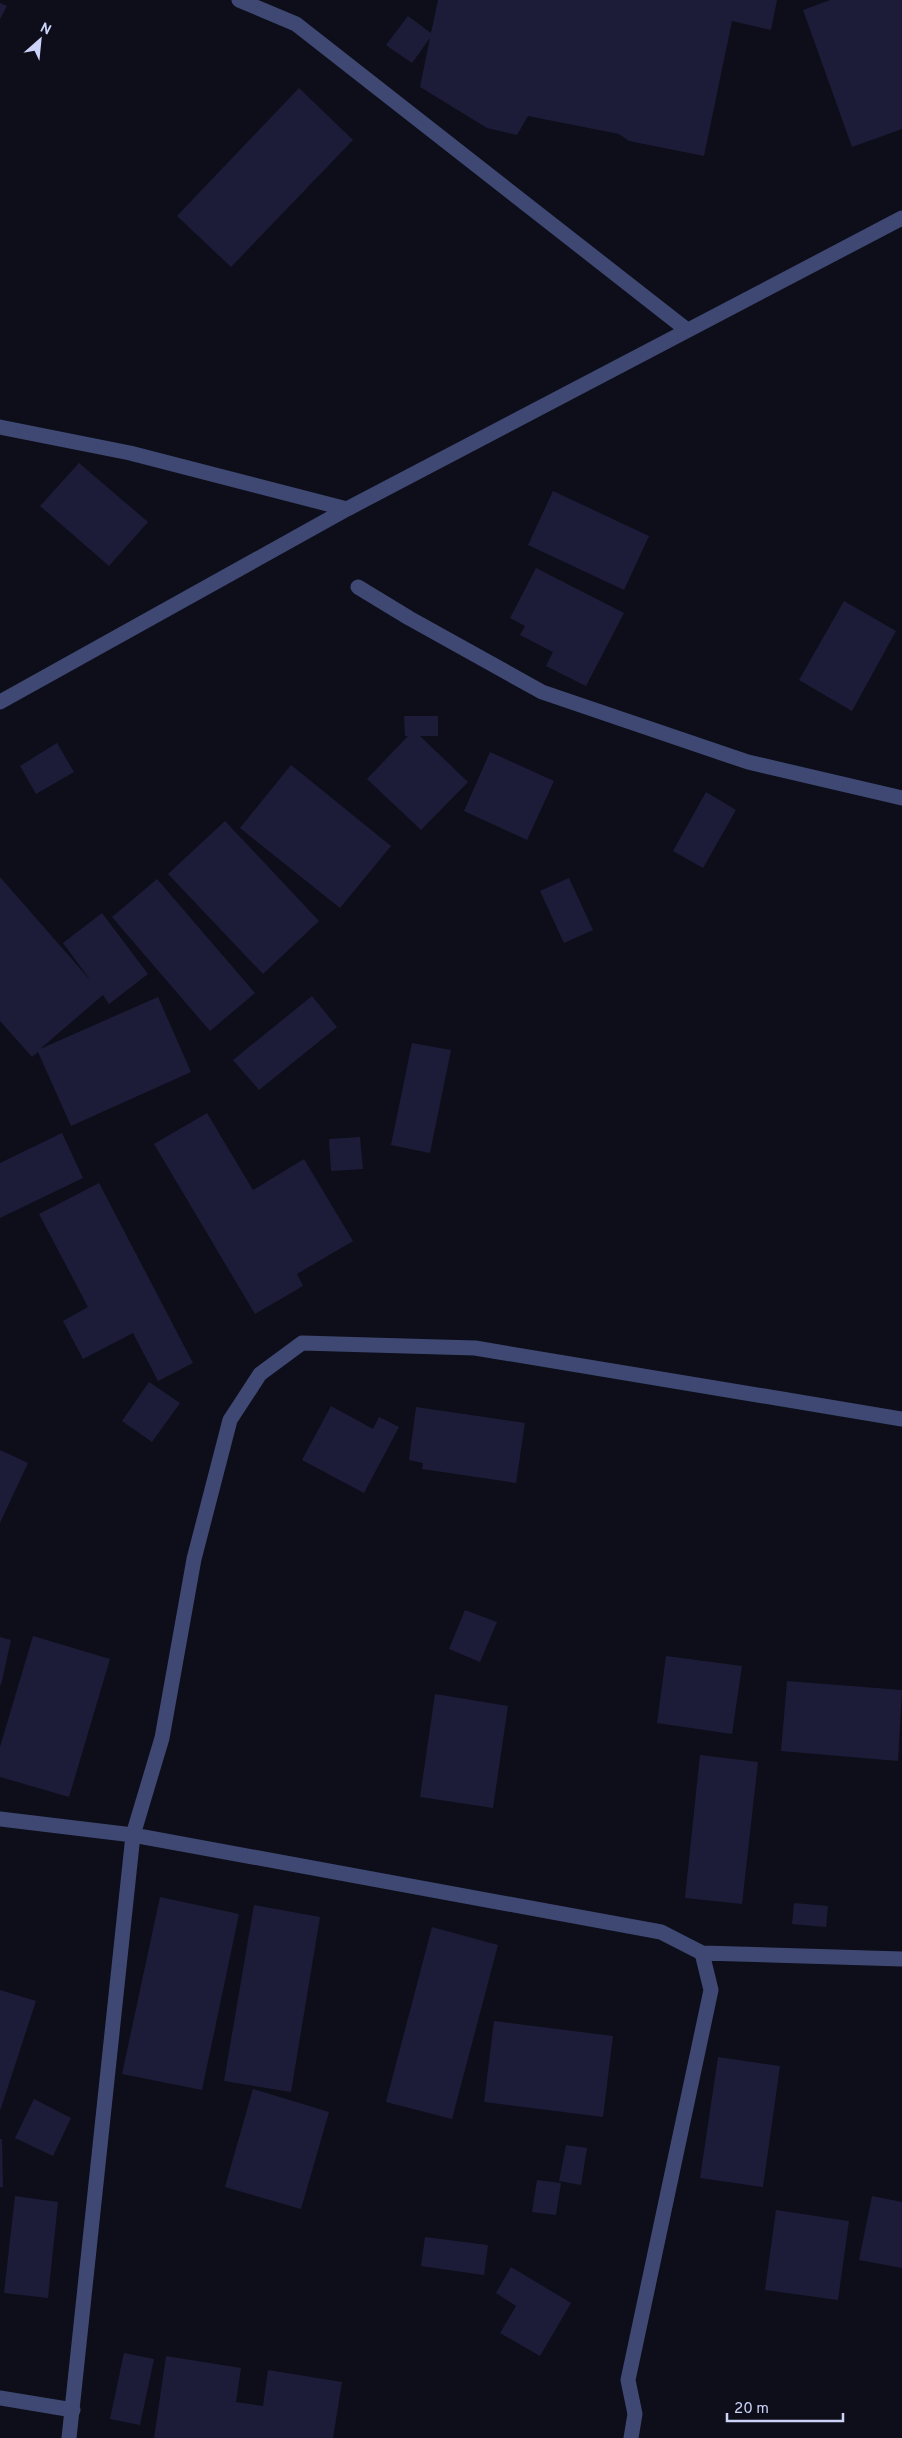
<svg xmlns="http://www.w3.org/2000/svg" width="902" height="2438" font-family="Overpass,sans-serif">
<style>
.building{fill:#1c1c38}
.lines{fill:none;stroke-linecap:round;stroke-linejoin:round}
.minor{stroke:#3e4872;stroke-width:15}
</style>
<rect width="100%" height="100%" fill="#0d0e1a"/>
<path class="building" d="M 438,0 L 777,0 L 771,30 L 732,21 L 704,156 L 629,141 L 619,134 L 528,116 L 517,135 L 487,128 L 420,87 L 430,38 L 412,63 L 386,45 L 408,16 L 431,33 Z
M 830,0 L 902,0 L 902,129 L 852,147 L 803,10 Z
M 0,3 L 7,6 L 0,19 Z
M 299,88 L 353,140 L 231,267 L 177,216 Z
M 79,463 L 148,522 L 109,566 L 40,506 Z
M 553,491 L 649,536 L 624,590 L 528,545 Z
M 536,568 L 624,613 L 586,686 L 546,666 L 553,652 L 520,635 L 525,626 L 510,618 Z
M 844,601 L 896,631 L 852,711 L 799,680 Z
M 404,716 L 438,716 L 438,736 L 420,736 L 468,782 L 421,830 L 367,779 L 408,736 L 405,736 Z
M 57,743 L 74,772 L 36,794 L 20,766 Z
M 490,752 L 554,781 L 527,840 L 464,811 Z
M 291,765 L 391,846 L 340,908 L 240,828 Z
M 706,792 L 736,810 L 703,868 L 673,851 Z
M 225,821 L 319,921 L 263,974 L 168,874 Z
M 0,877 L 91,981 L 63,943 L 102,913 L 148,974 L 109,1004 L 103,995 L 40,1049 L 158,997 L 191,1072 L 71,1126 L 38,1052 L 32,1057 L 0,1021 Z
M 569,878 L 593,930 L 564,943 L 540,891 Z
M 157,879 L 255,993 L 210,1031 L 112,917 Z
M 312,996 L 337,1027 L 259,1090 L 233,1060 Z
M 412,1043 L 451,1050 L 430,1153 L 391,1145 Z
M 207,1113 L 253,1190 L 304,1159 L 353,1241 L 297,1274 L 303,1286 L 255,1314 L 154,1144 Z
M 62,1133 L 83,1178 L 0,1218 L 0,1163 Z
M 360,1137 L 363,1169 L 331,1171 L 329,1139 Z
M 99,1183 L 193,1363 L 158,1381 L 133,1333 L 83,1359 L 63,1321 L 88,1307 L 39,1214 Z
M 149,1382 L 180,1403 L 152,1442 L 122,1421 Z
M 331,1406 L 373,1429 L 379,1417 L 399,1427 L 364,1493 L 302,1460 Z
M 416,1407 L 525,1423 L 516,1483 L 422,1469 L 423,1463 L 409,1460 Z
M 0,1450 L 28,1463 L 0,1523 Z
M 465,1610 L 497,1622 L 480,1662 L 449,1649 Z
M 33,1636 L 110,1659 L 69,1797 L 0,1777 L 0,1747 Z
M 0,1637 L 11,1640 L 1,1685 L 0,1685 Z
M 666,1656 L 742,1666 L 732,1734 L 657,1723 Z
M 787,1681 L 902,1690 L 898,1761 L 781,1751 Z
M 435,1694 L 508,1706 L 493,1808 L 420,1797 Z
M 700,1755 L 758,1762 L 742,1904 L 685,1898 Z
M 160,1897 L 239,1914 L 202,2090 L 122,2074 Z
M 794,1903 L 828,1906 L 826,1927 L 792,1924 Z
M 254,1905 L 320,1917 L 291,2092 L 224,2081 Z
M 432,1927 L 498,1945 L 452,2119 L 386,2102 Z
M 0,1990 L 36,2001 L 0,2111 Z
M 494,2021 L 613,2036 L 603,2117 L 484,2102 Z
M 718,2057 L 780,2066 L 763,2187 L 700,2178 Z
M 253,2089 L 329,2112 L 301,2209 L 225,2187 Z
M 34,2099 L 71,2118 L 53,2156 L 15,2138 Z
M 0,2139 L 2,2139 L 3,2187 L 0,2187 Z
M 566,2145 L 587,2148 L 581,2185 L 559,2181 Z
M 537,2180 L 561,2183 L 556,2215 L 532,2212 Z
M 15,2196 L 58,2202 L 48,2298 L 4,2293 Z
M 872,2196 L 902,2202 L 902,2268 L 859,2260 Z
M 776,2210 L 849,2221 L 838,2300 L 765,2290 Z
M 425,2237 L 488,2245 L 484,2275 L 421,2266 Z
M 511,2267 L 571,2303 L 540,2356 L 500,2333 L 516,2306 L 496,2293 Z
M 124,2353 L 154,2359 L 140,2425 L 110,2419 Z
M 166,2356 L 241,2368 L 236,2402 L 263,2406 L 268,2370 L 342,2382 L 333,2438 L 154,2438 Z"/>
<g class="lines">
<path class="minor" d="M 239,0 L 296,24 L 687,330
M 0,427 L 130,453 L 347,509
M 358,587 L 409,618 L 542,692 L 748,762 L 902,798
M 0,702 L 347,509 L 902,218
M 0,1819 L 133,1835 L 661,1932 L 702,1953 L 711,1990 L 628,2380 L 635,2414 L 631,2438
M 702,1953 L 902,1959
M 0,2398 L 73,2410
M 69,2438 L 133,1835 L 162,1738 L 194,1559 L 230,1420 L 260,1374 L 302,1343 L 475,1348 L 902,1419"/>
</g>
<g transform="translate(40 40) rotate(27)" stroke="#0d0e1a" stroke-width="4" paint-order="stroke">
<path d="M0-4L9 19L0 12L-9 19Z" fill="#cdd2f8"/>
<text y="-8" font-size="14" font-weight="bold" text-anchor="middle" fill="#cdd2f8">N</text>
</g>
<path d="M727 2413v8h116v-8" fill="none" stroke="#cdd2f8" stroke-width="2.5"/>
<text x="734" y="2413" font-size="15" fill="#cdd2f8" stroke="#0d0e1a" stroke-width="4" paint-order="stroke">20 m</text>
</svg>
